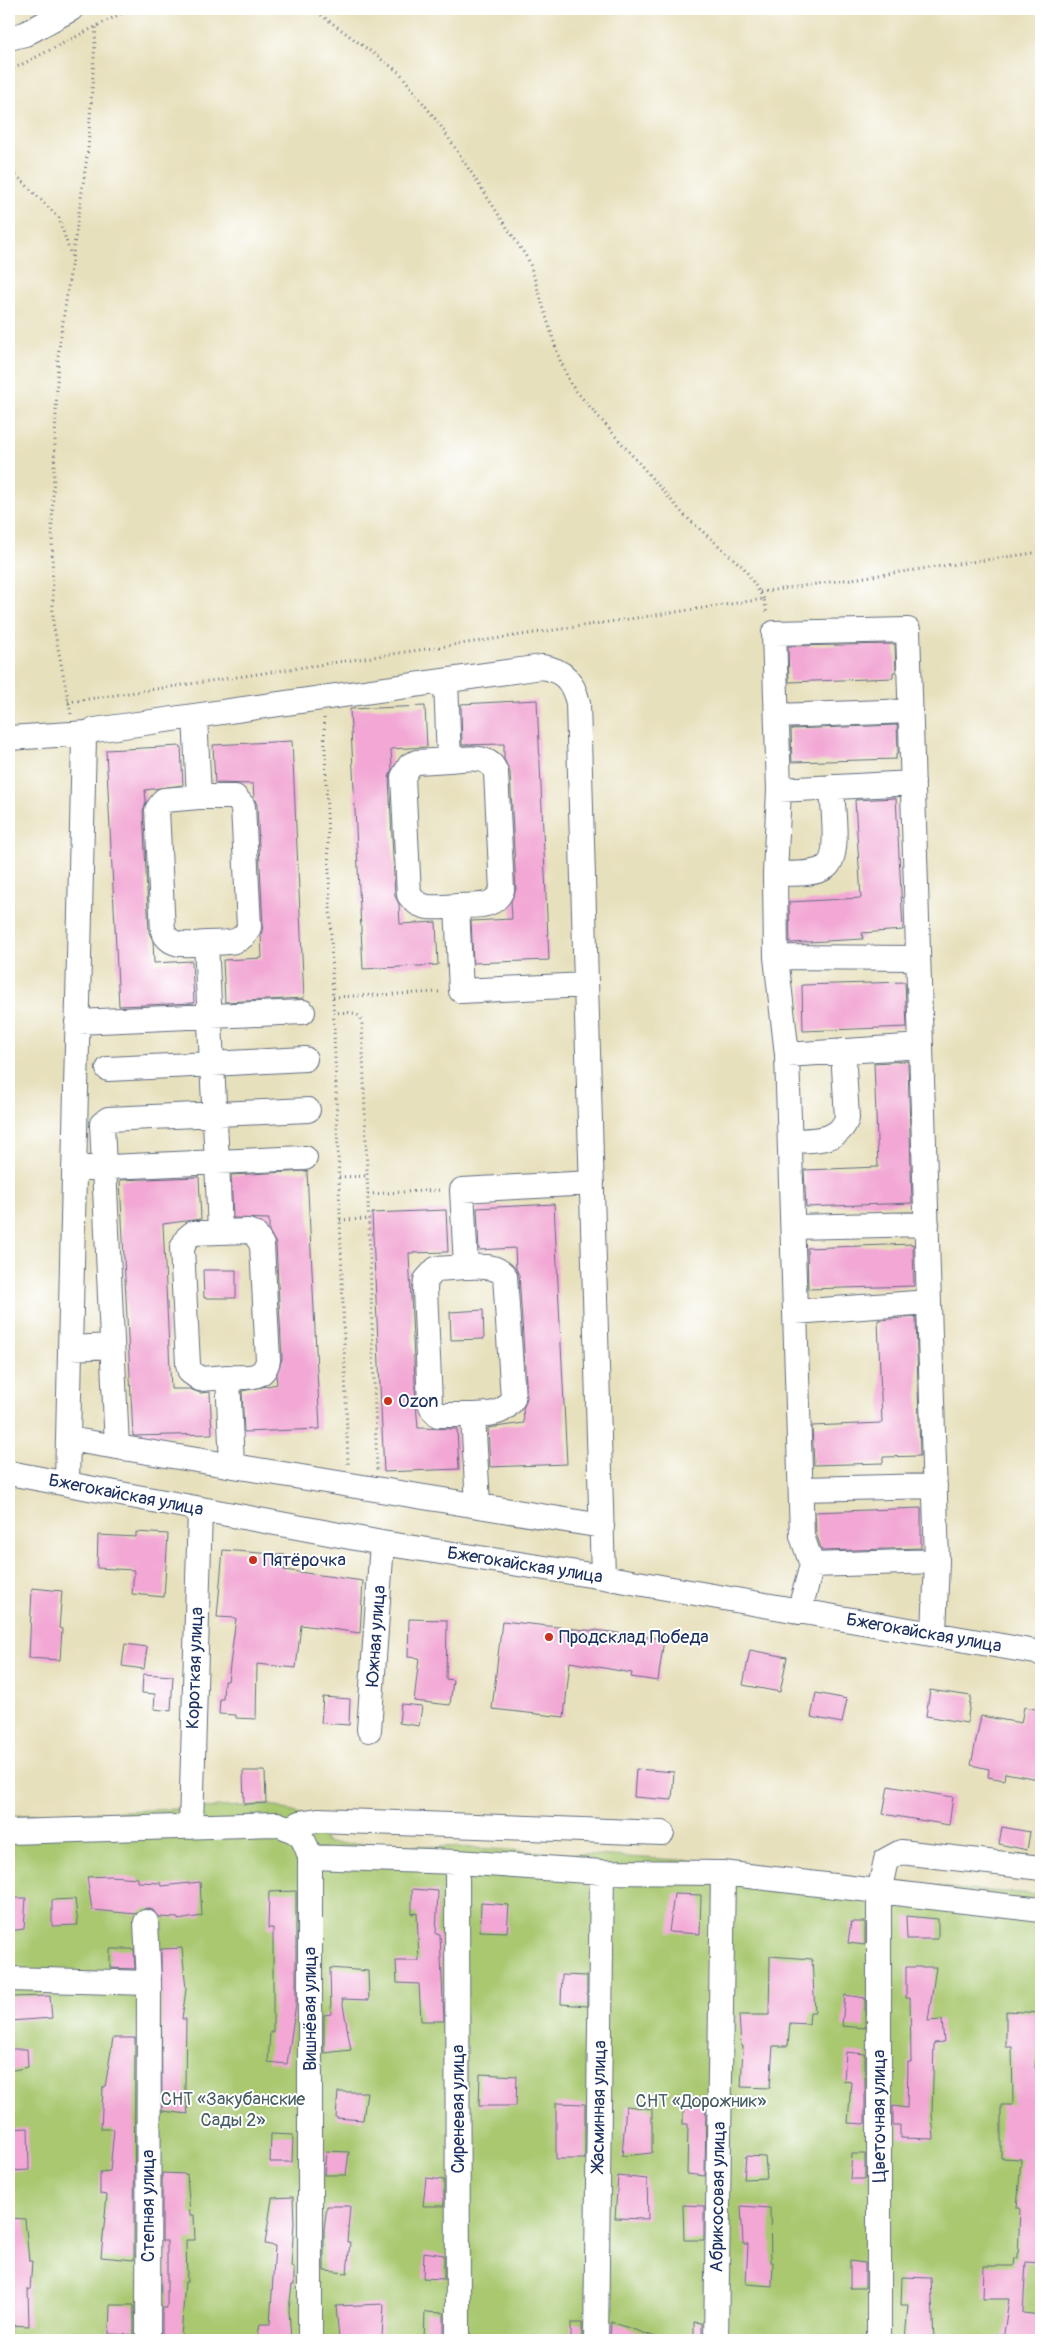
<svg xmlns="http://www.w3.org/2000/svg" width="1050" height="2349" font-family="Pangolin,sans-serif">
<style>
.green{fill:#a9c870;stroke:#627c67}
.building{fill:#f2a7d4}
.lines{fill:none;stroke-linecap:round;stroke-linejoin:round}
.minor-casing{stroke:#626d7f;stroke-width:26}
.path{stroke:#626d7f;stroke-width:3;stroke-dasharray:1 4;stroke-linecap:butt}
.minor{stroke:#fff;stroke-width:24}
.poi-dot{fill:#c8321e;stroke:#fff;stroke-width:2}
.labels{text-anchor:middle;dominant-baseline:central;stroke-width:4;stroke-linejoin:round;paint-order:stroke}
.poi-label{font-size:18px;fill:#1b2f5e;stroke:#fff;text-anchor:start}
.street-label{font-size:18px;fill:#1b2f5e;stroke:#fff}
.park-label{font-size:18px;fill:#465d63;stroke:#fff}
</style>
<rect width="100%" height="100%" fill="#fff"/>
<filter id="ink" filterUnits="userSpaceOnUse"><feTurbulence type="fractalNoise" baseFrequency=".02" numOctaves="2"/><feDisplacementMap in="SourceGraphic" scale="10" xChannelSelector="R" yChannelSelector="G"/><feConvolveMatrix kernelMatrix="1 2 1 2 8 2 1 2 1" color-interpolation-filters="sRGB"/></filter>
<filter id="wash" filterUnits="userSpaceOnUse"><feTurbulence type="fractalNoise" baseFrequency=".0096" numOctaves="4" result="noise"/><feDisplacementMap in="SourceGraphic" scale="20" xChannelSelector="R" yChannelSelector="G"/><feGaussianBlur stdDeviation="1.12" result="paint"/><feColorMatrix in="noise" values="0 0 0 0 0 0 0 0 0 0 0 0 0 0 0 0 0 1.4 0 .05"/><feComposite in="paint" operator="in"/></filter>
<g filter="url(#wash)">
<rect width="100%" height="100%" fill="#e7e0bc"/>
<path class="green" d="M 271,1805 L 303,1815 L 327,1843 L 456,1847 L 729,1863 L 966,1890 L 1041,1894 L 1041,2340 L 9,2340 L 9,1816 Z"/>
<g id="blocks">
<path class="building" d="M 895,644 L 896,672 L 893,672 L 893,678 L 789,682 L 788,646 Z
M 537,700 L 549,960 L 473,963 L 471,921 L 512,919 L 511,901 L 516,889 L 510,772 L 504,759 L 504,744 L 462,745 L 461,704 Z
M 425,706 L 427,747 L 391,749 L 392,768 L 389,778 L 395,896 L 399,904 L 400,924 L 436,922 L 438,965 L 363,969 L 350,709 Z
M 897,725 L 898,753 L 896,753 L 896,759 L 792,762 L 791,729 Z
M 292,741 L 304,998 L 225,1002 L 223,960 L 262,958 L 261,935 L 263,926 L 257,805 L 254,797 L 253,784 L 215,783 L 213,745 Z
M 181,746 L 183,785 L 145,790 L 146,802 L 143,811 L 149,932 L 153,941 L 154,963 L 192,961 L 194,1003 L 119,1006 L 106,750 Z
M 896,798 L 903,930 L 862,933 L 863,939 L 790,943 L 789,902 L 861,898 L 855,800 Z
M 905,982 L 907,1027 L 803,1031 L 802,985 Z
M 908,1061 L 912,1203 L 806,1207 L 804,1170 L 878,1167 L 874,1063 Z
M 307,1171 L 320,1429 L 244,1432 L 242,1391 L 277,1384 L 276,1376 L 282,1359 L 276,1244 L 269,1231 L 269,1219 L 233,1218 L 231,1175 Z
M 199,1177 L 201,1219 L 163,1224 L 167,1307 L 171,1389 L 190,1389 L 200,1393 L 210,1392 L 212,1434 L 133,1436 L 120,1180 Z
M 554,1204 L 567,1464 L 490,1467 L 488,1428 L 524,1423 L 523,1409 L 527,1398 L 519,1275 L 516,1269 L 515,1248 L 479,1250 L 477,1208 Z
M 446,1210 L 448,1252 L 409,1253 L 416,1404 L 418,1428 L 457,1429 L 459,1469 L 384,1472 L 372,1213 Z
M 913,1244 L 914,1286 L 808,1289 L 807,1248 Z
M 203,1270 L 236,1270 L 236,1298 L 204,1298 Z
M 483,1310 L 484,1339 L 451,1340 L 450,1312 Z
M 916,1317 L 920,1456 L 883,1457 L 883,1463 L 814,1465 L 812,1426 L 882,1423 L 878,1320 Z
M 921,1508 L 921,1548 L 822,1551 L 816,1533 L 815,1512 Z
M 136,1532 L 168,1534 L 164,1597 L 132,1594 L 134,1570 L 97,1568 L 98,1535 L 136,1537 Z
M 223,1550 L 285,1555 L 284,1570 L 363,1581 L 360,1633 L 301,1625 L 296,1668 L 257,1664 L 256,1719 L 236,1718 L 236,1715 L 219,1714 L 220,1699 L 223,1699 L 224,1681 L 228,1681 L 236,1618 L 217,1617 Z
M 32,1588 L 62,1591 L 59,1628 L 62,1629 L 60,1660 L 29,1658 Z
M 409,1619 L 447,1620 L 446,1679 L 453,1680 L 450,1705 L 414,1701 L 419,1658 L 408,1657 Z
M 502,1621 L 595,1631 L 595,1630 L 664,1639 L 658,1681 L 631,1677 L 632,1673 L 570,1662 L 564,1717 L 492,1709 Z
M 125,1644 L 147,1647 L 144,1669 L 122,1666 Z
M 750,1650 L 787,1657 L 780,1692 L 743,1685 Z
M 143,1674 L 173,1676 L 171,1711 L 154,1709 L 155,1694 L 142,1693 Z
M 930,1690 L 971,1696 L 967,1723 L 926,1716 Z
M 816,1693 L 847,1699 L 842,1723 L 811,1717 Z
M 323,1697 L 350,1699 L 349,1725 L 321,1723 Z
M 401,1704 L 422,1706 L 419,1726 L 399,1723 Z
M 1024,1707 L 1041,1710 L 1036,1734 L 1041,1734 L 1041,1761 L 1038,1779 L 1005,1773 L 1004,1780 L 988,1777 L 989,1769 L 971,1765 L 981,1716 L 1021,1723 Z
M 636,1769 L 674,1772 L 672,1800 L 634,1797 Z
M 243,1771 L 265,1771 L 266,1803 L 244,1804 Z
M 888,1786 L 953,1797 L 949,1825 L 883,1814 Z
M 1002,1827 L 1030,1832 L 1027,1850 L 999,1844 Z
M 110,1876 L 138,1878 L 138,1882 L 161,1883 L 162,1886 L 200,1882 L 202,1916 L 178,1920 L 178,1918 L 158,1917 L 153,1910 L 146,1908 L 136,1914 L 92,1910 L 87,1877 Z
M 412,1889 L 438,1891 L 436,1934 L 440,1935 L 444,2021 L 421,2021 L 419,1984 L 397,1983 L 396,1961 L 419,1961 L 417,1913 L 412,1914 Z
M 296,1891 L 296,2004 L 287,2064 L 268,2062 L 270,2032 L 273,2032 L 273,1928 L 268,1928 L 269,1892 Z
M 674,1894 L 701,1895 L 700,1934 L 669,1932 Z
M 9,1898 L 26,1898 L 24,1929 L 9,1931 Z
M 75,1899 L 78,1925 L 52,1926 L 52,1900 Z
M 481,1903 L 509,1905 L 507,1932 L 480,1931 Z
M 906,1916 L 938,1919 L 938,1939 L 907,1939 Z
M 851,1922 L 865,1922 L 865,1945 L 848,1943 Z
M 182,1948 L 186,1989 L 182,2019 L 186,2019 L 185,2089 L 188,2114 L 162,2111 L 161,1949 Z
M 110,1949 L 134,1949 L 135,1969 L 110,1968 Z
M 770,1956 L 812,1959 L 815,2012 L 810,2012 L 809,2024 L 790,2023 L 788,2046 L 773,2046 L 770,2088 L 741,2087 L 743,2046 L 741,2046 L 739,2015 L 769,2015 Z
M 906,1967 L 936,1967 L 928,2021 L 942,2020 L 944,2042 L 934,2043 L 932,2113 L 934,2139 L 900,2138 L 900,2125 L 893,2125 L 893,2106 L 907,2108 L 908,2062 L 911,2062 L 910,1998 L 906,1998 Z
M 330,1968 L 368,1971 L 369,2000 L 342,1999 L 351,2050 L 324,2053 L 324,2015 L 331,2014 Z
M 562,1975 L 587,1976 L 587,2006 L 561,2004 Z
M 845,1995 L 865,1998 L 865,2028 L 842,2026 Z
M 50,1996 L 52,2018 L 10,2021 L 9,1997 Z
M 1006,2011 L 1041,2013 L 1035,2068 L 1040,2068 L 1041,2263 L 1026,2262 L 1023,2313 L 1041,2315 L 1040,2340 L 1003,2340 L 1009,2299 L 983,2299 L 984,2266 L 1014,2266 L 1015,2258 L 1018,2258 L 1020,2208 L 1017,2208 L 1021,2159 L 1001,2158 L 1001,2105 L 1013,2105 L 1012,2047 L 1006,2047 Z
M 113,2038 L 135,2038 L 134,2260 L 101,2257 L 107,2195 L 100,2194 L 100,2172 L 110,2171 L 114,2129 L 101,2129 L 103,2087 L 105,2087 Z
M 9,2049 L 27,2049 L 28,2067 L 9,2071 Z
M 846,2052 L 865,2054 L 865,2124 L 848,2123 L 851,2082 L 844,2081 Z
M 480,2074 L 517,2076 L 516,2106 L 479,2106 Z
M 338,2092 L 367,2092 L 363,2120 L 336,2118 Z
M 683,2102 L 706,2105 L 705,2176 L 687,2174 L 688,2124 L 683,2124 Z
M 556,2103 L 585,2104 L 585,2159 L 556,2159 Z
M 626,2106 L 652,2109 L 652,2153 L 622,2156 Z
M 28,2128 L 29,2170 L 9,2171 L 9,2129 Z
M 271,2134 L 293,2135 L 292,2162 L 270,2162 Z
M 326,2151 L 349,2152 L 346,2175 L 324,2175 Z
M 852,2154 L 865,2154 L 865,2179 L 850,2179 Z
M 746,2156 L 765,2157 L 767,2178 L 744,2179 Z
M 162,2173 L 187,2174 L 190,2215 L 194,2215 L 195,2240 L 186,2240 L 187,2282 L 185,2282 L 181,2338 L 162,2336 L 162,2308 L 167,2308 L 167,2241 L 162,2241 Z
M 618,2176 L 647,2179 L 648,2219 L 615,2218 Z
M 426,2178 L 444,2180 L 444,2206 L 423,2206 Z
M 293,2197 L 294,2223 L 291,2267 L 294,2268 L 294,2285 L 292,2285 L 289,2309 L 291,2340 L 257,2340 L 260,2324 L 270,2324 L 275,2246 L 265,2244 L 272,2198 Z
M 683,2205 L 704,2206 L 704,2240 L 684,2240 Z
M 327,2206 L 350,2206 L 347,2242 L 350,2242 L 347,2273 L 324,2271 L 324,2229 Z
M 741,2206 L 770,2208 L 771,2262 L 773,2262 L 772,2286 L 746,2284 L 748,2244 L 743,2244 Z
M 9,2218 L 25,2219 L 29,2261 L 32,2261 L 30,2290 L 28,2289 L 29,2326 L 9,2325 Z
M 424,2252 L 444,2255 L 444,2279 L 423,2278 Z
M 850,2261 L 865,2263 L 865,2288 L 850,2288 Z
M 902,2277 L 931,2278 L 934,2340 L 905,2340 L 908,2305 L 901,2305 Z
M 384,2304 L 382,2337 L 339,2339 L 336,2306 Z
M 110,2305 L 134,2305 L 134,2335 L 109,2334 Z
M 425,2312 L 444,2313 L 444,2340 L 424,2340 Z
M 611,2322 L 656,2337 L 656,2340 L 610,2340 Z
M 694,2322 L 702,2323 L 702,2340 L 694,2340 Z
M 571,2323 L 582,2323 L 582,2340 L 571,2340 Z"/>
</g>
</g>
<g filter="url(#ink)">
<use href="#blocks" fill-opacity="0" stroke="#626d7f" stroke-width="1"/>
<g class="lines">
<g class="minor-casing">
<path id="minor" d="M 9,38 L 25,34 L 71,9
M 446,681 L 449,760 L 417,762 L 410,765 L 403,777 L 409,895 C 421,912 438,907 457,906 L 461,991 L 586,985
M 195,716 L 199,797 L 164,800 L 157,810 L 163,931 C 171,949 189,944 206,943 L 212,1064 L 305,1059
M 777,716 L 911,711
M 9,738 L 87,733
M 449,760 C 466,759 490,753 496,773 L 502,890 C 494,909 475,905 457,906
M 779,790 L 913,783
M 199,797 L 235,797 L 243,806 L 249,927 C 242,946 224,942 206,943
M 775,874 C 789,873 813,876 826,867 C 841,856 832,805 832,787
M 776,957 L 918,958
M 77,1022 L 303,1012
M 787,1055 L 921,1046
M 108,1069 L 212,1064 L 217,1162 L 305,1158
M 790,1141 C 812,1140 839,1143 847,1118 L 843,1051
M 89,1168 L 217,1162 L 220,1232
M 793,1227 L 927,1224
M 466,1267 C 481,1267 495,1264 505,1276 L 513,1399 C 503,1415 490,1414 473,1415
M 795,1312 L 929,1302
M 70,1348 L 112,1346
M 228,1377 C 245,1377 264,1381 268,1360 L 262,1245 L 255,1234 L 248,1231 L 193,1233 L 187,1238 L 182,1248 L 188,1364 L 190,1372 L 200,1379 L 228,1377 L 232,1465
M 68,1439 L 602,1526
M 117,1447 L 102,1124 L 108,1119 L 308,1110
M 9,1473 L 382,1543 L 603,1577 L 1041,1653
M 67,1483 L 84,738 L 87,733 L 95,730 L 542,667 C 564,670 573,682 578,703 L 603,1577
M 801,1489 L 935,1486
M 478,1504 L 473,1415 L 438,1415 L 433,1410 L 430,1403 L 425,1289 L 426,1280 L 436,1269 L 466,1267 L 462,1190 L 592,1183
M 799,1612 L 812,1565
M 934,1633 L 937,1561 L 908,630 L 774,633 L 779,790 L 775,874 L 776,957 L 787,1055 L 802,1536 L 812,1565 L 937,1561
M 369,1730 L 382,1543
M 191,1827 L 200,1510
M 290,1829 L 299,1823 L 318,1820 L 662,1833
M 9,1832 L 277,1824 C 299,1832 303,1834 310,1857 L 310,2340
M 310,1857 L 457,1862 L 602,1872 L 723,1873 L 1041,1910
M 457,1862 L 458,2340
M 146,1922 L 149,1983 L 148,2340
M 9,1979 L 149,1983
M 596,2340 L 602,1872
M 716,2340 L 723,1873
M 879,2340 L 879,1892 L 886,1860 L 901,1852 L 1041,1868"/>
</g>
<path class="path" d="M 313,9 L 400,73 L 440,125 L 529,261 L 559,358 L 571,385 L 684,515 L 744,568 L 764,599
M 9,71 L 130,9
M 9,168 L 59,218 L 71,256
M 760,592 L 1041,552
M 68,702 L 764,599 L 767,614
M 71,714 L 53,623 L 52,526 L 58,356 L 88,150 L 96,26
M 324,718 L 348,1464
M 333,997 L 440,992
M 333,1013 C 345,1013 358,1009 362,1022 L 377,1470
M 339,1177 L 367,1176
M 368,1194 L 441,1190
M 340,1220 L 369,1219"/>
<use href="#minor" class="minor"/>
</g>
</g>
<g class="poi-dot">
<circle cx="388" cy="1401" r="5"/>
<circle cx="253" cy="1560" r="5"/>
<circle cx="549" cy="1637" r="5"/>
</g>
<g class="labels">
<g class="poi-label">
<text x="398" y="1401">Ozon</text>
<text x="263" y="1560">Пятёрочка</text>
<text x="559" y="1637">Продсклад Победа</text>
</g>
<g class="street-label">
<text transform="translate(126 1495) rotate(11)">Бжегокайская улица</text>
<text transform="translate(525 1565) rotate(9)">Бжегокайская улица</text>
<text transform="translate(924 1633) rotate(10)">Бжегокайская улица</text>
<text transform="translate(376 1636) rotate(-86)">Южная улица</text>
<text transform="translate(195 1668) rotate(-88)">Короткая улица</text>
<text transform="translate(310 2009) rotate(-90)">Вишнёвая улица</text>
<text transform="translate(599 2106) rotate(-89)">Жасминная улица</text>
<text transform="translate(458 2109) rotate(-90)">Сиреневая улица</text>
<text transform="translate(879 2116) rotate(-90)">Цветочная улица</text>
<text transform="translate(718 2197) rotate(-89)">Абрикосовая улица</text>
<text transform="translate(148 2206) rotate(-90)">Степная улица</text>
</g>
<g class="park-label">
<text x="233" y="2099">СНТ «Закубанские<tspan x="233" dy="21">Сады 2»</tspan></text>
<text x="701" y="2101">СНТ «Дорожник»</text>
</g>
</g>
<rect width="1050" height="2349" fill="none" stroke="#fff" stroke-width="30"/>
</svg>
